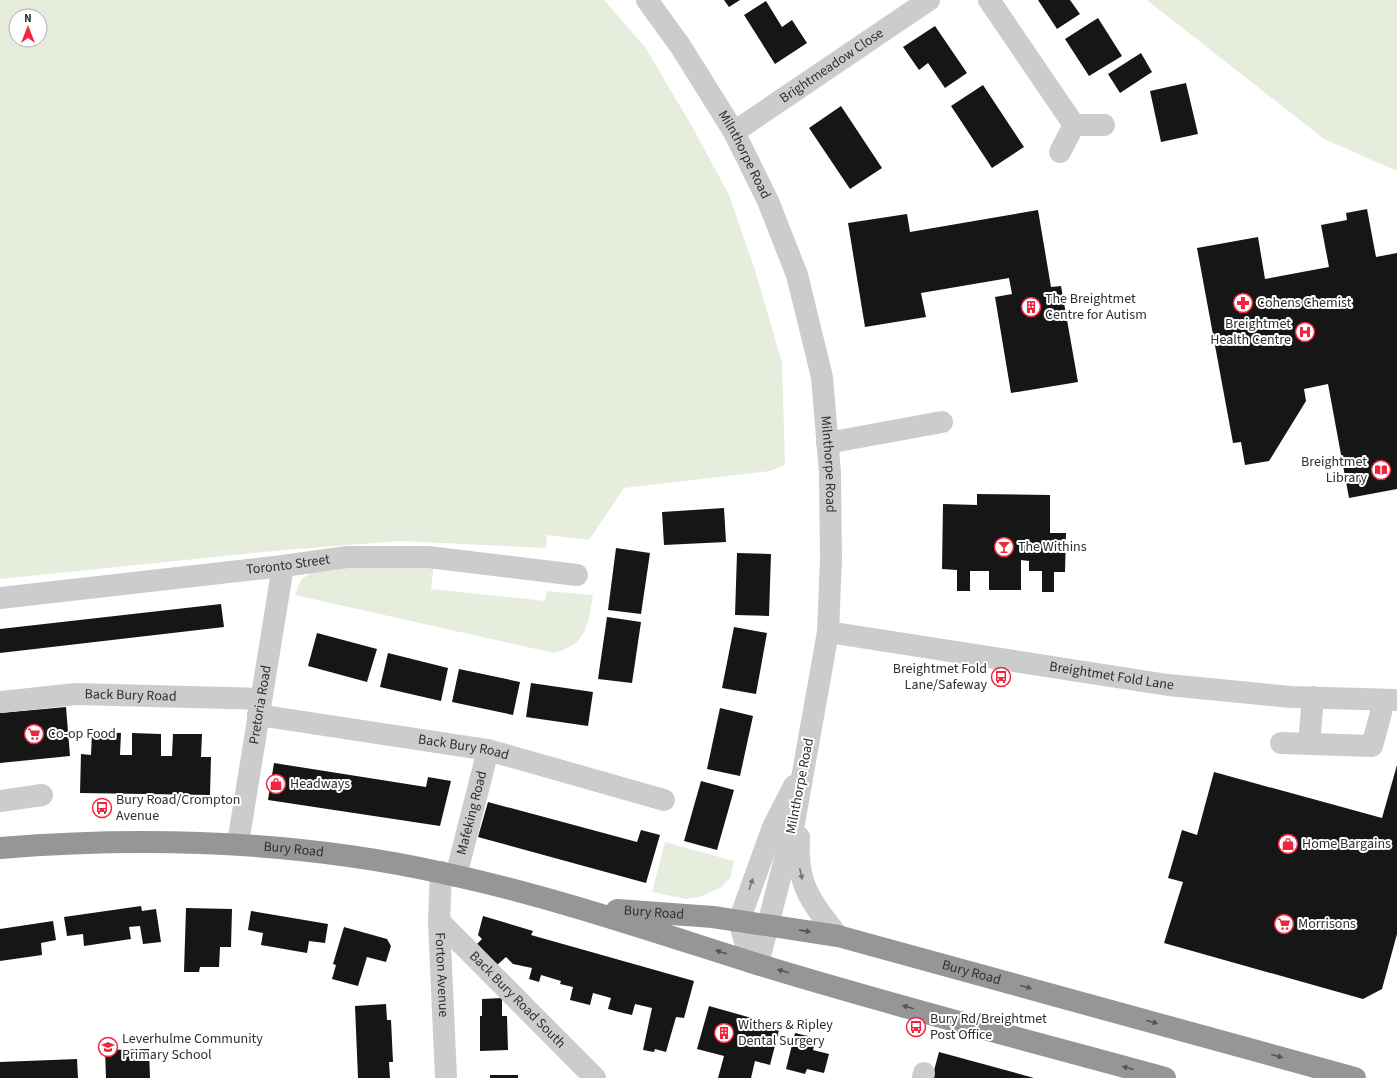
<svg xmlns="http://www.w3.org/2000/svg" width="1397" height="1078" font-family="'Source Sans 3',sans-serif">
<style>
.green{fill:#e6eddc;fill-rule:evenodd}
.building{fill:#161616}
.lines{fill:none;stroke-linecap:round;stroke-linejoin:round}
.minor{stroke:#ccc;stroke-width:22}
.highway{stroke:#969696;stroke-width:22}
.oneway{fill:#767676}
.oneway2{fill:#535353}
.labels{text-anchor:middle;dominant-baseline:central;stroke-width:4;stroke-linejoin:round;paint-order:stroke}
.street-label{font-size:14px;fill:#2f2f2f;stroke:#fff}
.poi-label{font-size:14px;fill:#2f2f2f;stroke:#fff;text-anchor:start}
</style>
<rect width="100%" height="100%" fill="#fff"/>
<path class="green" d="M 0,0 L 604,0 L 645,47 L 693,128 L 729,195 L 755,270 L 782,363 L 785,465 L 770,471 L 624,488 L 589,540 L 547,535 L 546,548 L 400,541 L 284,550 L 0,579 ZM 16,16 L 40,16 L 40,40 L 16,40 Z
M 1147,0 L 1397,0 L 1397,171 L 1324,139 Z
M 329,559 L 434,564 L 431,589 L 545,601 L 547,591 L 593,595 C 588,626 587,644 554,653 L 295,595 L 301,580 Z
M 665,842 L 734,861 L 731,877 L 720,888 L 699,897 L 686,899 L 652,892 Z"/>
<path class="building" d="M 724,0 L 740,0 L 729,7 Z
M 1038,0 L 1070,0 L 1080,14 L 1057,29 Z
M 766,1 L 782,27 L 792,20 L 807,43 L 775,64 L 744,15 Z
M 1098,18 L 1122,56 L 1089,76 L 1065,39 Z
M 935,26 L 967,73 L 945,88 L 928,63 L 919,70 L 903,47 Z
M 1141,53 L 1152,72 L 1120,93 L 1108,74 Z
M 1186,83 L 1198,134 L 1161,142 L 1150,91 Z
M 983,85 L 1024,147 L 992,168 L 951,106 Z
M 841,106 L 882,168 L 850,189 L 809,128 Z
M 1367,209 L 1376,257 L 1397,253 L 1397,489 L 1349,498 L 1328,384 L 1304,389 L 1306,401 L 1269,461 L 1245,465 L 1241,442 L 1233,443 L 1197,248 L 1258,237 L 1265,279 L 1329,267 L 1321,225 L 1347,220 L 1346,213 Z
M 1038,210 L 1051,287 L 1061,286 L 1078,382 L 1011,393 L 995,297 L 1012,294 L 1009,278 L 921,293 L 926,317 L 865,327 L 848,223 L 907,214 L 910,232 Z
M 977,494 L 1050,495 L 1050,533 L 1066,533 L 1065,572 L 1054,572 L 1054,592 L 1042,592 L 1042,571 L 1029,571 L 1029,561 L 1021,560 L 1021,590 L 989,590 L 989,571 L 970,571 L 970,591 L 957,591 L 957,570 L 942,569 L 943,504 L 977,505 Z
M 724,508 L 726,542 L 664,545 L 662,512 Z
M 616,548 L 650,553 L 641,614 L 608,610 Z
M 737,553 L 771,554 L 769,616 L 735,615 Z
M 221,604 L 224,627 L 0,653 L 0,629 Z
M 607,617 L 641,622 L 632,683 L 598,679 Z
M 734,627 L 767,633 L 756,694 L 722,688 Z
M 317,633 L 377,649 L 367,682 L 308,666 Z
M 388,653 L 448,668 L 441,701 L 380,687 Z
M 459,669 L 520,682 L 513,715 L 452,702 Z
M 531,683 L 593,692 L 588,726 L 526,717 Z
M 66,707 L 70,756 L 0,763 L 0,713 Z
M 720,708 L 753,716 L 740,776 L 707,769 Z
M 92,732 L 121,733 L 120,755 L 132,755 L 132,733 L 161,734 L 161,756 L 172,756 L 173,734 L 202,734 L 201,757 L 211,757 L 210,795 L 80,793 L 81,754 L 91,755 Z
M 274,763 L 426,787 L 428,777 L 451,781 L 440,826 L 268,800 Z
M 1397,765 L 1397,934 L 1382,989 L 1363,999 L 1164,943 L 1183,882 L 1168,878 L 1182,830 L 1197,835 L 1214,772 L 1382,818 Z
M 701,781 L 734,790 L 717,850 L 684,841 Z
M 488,802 L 637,842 L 641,830 L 660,835 L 646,883 L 478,837 Z
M 141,906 L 142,911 L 156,909 L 161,942 L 143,944 L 140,926 L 129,927 L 131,939 L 84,946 L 83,934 L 67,936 L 64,917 Z
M 186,908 L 232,909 L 231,947 L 220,947 L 219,967 L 200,967 L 199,972 L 184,972 Z
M 251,911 L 328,924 L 325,943 L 309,941 L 307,953 L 261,945 L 263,933 L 248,930 Z
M 483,916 L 533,931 L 531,935 L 694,981 L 684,1018 L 676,1017 L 666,1052 L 655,1049 L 654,1052 L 643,1050 L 652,1008 L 635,1004 L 632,1015 L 619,1012 L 608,1009 L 611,998 L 593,993 L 590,1005 L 570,1000 L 573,987 L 560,984 L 561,981 L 541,975 L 539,982 L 529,979 L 532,968 L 513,964 L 506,957 L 497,965 L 477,944 L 482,939 L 478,935 Z
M 53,921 L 56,940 L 41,943 L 42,955 L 0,961 L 0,929 Z
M 344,927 L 387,939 L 391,946 L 386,962 L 367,957 L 358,986 L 332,979 L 336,965 L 333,964 Z
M 502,998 L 502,1016 L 507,1016 L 508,1050 L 480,1051 L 480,1016 L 482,1016 L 482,999 Z
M 386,1004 L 387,1020 L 391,1020 L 393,1062 L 389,1062 L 390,1078 L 358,1078 L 355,1006 Z
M 709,1006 L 780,1026 L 770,1065 L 755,1061 L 751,1078 L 718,1078 L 724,1056 L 697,1049 Z
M 795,1033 L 816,1038 L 813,1050 L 829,1054 L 824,1073 L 807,1069 L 805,1074 L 786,1069 Z
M 149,1049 L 150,1078 L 106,1078 L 105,1050 Z
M 939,1052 L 1034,1078 L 932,1078 Z
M 77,1059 L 78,1078 L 0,1078 L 0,1062 Z
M 490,1075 L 518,1075 L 518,1078 L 490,1078 Z"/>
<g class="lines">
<g class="minor">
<path id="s1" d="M 647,0 L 681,47 L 734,132 L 768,201 L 797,275 L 822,377 L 830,473 L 831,559 L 828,632 L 794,823 L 758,964"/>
<path d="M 989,0 L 1074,125"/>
<path id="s2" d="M 734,132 L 929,0"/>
<path d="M 1060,152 L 1074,125 L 1104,125"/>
<path d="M 827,443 L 942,422"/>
<path id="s3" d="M 0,598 L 283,566 L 347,557 L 428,557 L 577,575"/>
<path id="s4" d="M 828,632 L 1168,685 L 1291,697 L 1397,700"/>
<path id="s5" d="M 0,702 L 76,694 L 261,699"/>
<path id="s6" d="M 258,715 L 488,750 L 664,800"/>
<path d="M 1281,743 L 1372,746 L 1381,713 L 1381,700"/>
<path d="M 1309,744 L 1313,697"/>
<path d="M 0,801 L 42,795"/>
<path d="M 799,837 C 796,885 810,900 838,936"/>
<path id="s7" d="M 238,843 L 283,566"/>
<path id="s8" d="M 441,872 L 439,921 L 446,1078"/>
<path id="s9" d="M 456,876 L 488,750"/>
<path id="s10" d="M 439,921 L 595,1078"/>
<path d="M 751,962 L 739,921 L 773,827 L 794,786"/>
<path d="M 923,1078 L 924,1073"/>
</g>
<g class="highway">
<path id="s11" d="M 0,848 C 147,836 298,841 443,873 C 551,896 655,932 760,965 C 894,1006 1030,1041 1165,1078"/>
<path id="s12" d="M 617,910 L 713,917 L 838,936 L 1355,1078"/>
</g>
</g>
<defs><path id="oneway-solid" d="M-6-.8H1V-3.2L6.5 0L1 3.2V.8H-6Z"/></defs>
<g class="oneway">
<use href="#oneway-solid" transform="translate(801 874) rotate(78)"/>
<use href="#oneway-solid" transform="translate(751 884) rotate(-71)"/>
</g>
<g class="oneway2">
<use href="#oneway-solid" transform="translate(805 931) rotate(9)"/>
<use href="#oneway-solid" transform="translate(721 952) rotate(-162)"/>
<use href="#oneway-solid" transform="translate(783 971) rotate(-164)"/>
<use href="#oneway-solid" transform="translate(1026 987) rotate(15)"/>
<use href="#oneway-solid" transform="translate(908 1007) rotate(-164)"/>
<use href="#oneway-solid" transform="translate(1152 1022) rotate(15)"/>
<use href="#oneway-solid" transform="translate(1277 1056) rotate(15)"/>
<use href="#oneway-solid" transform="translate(1128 1068) rotate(-165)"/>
</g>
<defs>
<g id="pharmacy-ring" transform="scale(1)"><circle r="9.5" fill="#fff" stroke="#f3243e" stroke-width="1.5"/><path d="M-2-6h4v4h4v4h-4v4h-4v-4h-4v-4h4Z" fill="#f3243e"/></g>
<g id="building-ring" transform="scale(1)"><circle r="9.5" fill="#fff" stroke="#f3243e" stroke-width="1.5"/><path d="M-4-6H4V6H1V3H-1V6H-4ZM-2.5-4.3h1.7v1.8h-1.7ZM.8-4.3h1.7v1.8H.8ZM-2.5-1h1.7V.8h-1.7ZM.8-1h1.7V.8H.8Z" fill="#f3243e"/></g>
<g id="hospital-ring" transform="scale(1)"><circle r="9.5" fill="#fff" stroke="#f3243e" stroke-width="1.5"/><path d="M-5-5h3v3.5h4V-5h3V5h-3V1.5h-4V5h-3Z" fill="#f3243e"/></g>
<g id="library-ring" transform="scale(1)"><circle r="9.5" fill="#fff" stroke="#f3243e" stroke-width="1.5"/><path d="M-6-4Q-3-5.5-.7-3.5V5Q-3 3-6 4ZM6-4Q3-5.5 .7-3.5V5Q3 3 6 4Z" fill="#f3243e"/></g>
<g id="bar-ring" transform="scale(1)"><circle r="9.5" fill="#fff" stroke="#f3243e" stroke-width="1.5"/><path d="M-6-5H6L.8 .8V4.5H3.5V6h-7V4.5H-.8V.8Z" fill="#f3243e"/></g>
<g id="bus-ring" transform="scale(1)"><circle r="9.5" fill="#fff" stroke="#f3243e" stroke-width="1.5"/><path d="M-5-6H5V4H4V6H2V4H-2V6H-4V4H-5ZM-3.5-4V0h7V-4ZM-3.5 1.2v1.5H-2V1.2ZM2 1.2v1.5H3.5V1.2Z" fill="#f3243e"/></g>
<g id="supermarket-ring" transform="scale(1)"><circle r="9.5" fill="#fff" stroke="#f3243e" stroke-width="1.5"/><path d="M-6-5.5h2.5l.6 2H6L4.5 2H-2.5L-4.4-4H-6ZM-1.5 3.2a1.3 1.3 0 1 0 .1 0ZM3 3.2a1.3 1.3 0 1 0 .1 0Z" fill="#f3243e"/></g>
<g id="shop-ring" transform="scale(1)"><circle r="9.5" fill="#fff" stroke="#f3243e" stroke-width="1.5"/><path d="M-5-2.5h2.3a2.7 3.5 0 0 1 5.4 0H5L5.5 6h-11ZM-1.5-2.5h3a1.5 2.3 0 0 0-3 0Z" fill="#f3243e"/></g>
<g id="school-ring" transform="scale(1)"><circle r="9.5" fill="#fff" stroke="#f3243e" stroke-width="1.5"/><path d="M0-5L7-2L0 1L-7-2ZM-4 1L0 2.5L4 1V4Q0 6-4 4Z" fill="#f3243e"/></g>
</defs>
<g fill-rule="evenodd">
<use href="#pharmacy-ring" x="1243" y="303"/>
<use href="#building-ring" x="1031" y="307"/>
<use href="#hospital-ring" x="1305" y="332"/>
<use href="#library-ring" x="1381" y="470"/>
<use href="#bar-ring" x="1004" y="547"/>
<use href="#bus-ring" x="1001" y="677"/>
<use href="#supermarket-ring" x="34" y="734"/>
<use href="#shop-ring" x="276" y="784"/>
<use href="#bus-ring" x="102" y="808"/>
<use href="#shop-ring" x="1288" y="844"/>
<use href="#supermarket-ring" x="1284" y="924"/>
<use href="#bus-ring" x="916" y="1027"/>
<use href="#building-ring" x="724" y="1033"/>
<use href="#school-ring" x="108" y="1047"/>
</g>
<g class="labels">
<g class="street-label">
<text stroke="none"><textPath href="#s2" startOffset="118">Brightmeadow Close</textPath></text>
<text stroke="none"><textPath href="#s1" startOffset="183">Milnthorpe Road</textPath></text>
<text stroke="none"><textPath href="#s1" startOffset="507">Milnthorpe Road</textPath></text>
<text stroke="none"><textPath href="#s3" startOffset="290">Toronto Street</textPath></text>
<text stroke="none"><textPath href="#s4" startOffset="287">Breightmet Fold Lane</textPath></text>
<text stroke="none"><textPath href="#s5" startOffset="131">Back Bury Road</textPath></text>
<text stroke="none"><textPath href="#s7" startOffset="140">Pretoria Road</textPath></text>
<text stroke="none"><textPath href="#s6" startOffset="208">Back Bury Road</textPath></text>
<text transform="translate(800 786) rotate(-79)">Milnthorpe Road</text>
<text stroke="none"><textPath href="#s9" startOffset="65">Mafeking Road</textPath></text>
<text stroke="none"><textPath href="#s11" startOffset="294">Bury Road</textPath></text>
<text stroke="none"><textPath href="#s12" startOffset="37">Bury Road</textPath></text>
<text stroke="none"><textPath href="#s12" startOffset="361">Bury Road</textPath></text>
<text stroke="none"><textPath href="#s8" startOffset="103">Forton Avenue</textPath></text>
<text stroke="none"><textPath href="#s10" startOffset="111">Back Bury Road South</textPath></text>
</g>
<g class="poi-label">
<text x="1045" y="299">The Breightmet<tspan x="1045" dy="16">Centre for Autism</tspan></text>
<text x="1257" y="303">Cohens Chemist</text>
<text x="1291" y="324" text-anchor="end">Breightmet<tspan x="1291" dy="16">Health Centre</tspan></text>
<text x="1367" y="462" text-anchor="end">Breightmet<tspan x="1367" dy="16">Library</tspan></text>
<text x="1018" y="547">The Withins</text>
<text x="987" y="669" text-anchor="end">Breightmet Fold<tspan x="987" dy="16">Lane/Safeway</tspan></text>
<text x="48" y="734">Co-op Food</text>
<text x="290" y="784">Headways</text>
<text x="116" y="800">Bury Road/Crompton<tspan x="116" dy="16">Avenue</tspan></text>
<text x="1302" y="844">Home Bargains</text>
<text x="1298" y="924">Morrisons</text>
<text x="930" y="1019">Bury Rd/Breightmet<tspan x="930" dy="16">Post Office</tspan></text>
<text x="738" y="1025">Withers &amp; Ripley<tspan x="738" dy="16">Dental Surgery</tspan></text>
<text x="122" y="1039">Leverhulme Community<tspan x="122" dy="16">Primary School</tspan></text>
</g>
</g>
<g transform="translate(28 28)"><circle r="19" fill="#ffffff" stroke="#acacac"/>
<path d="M0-3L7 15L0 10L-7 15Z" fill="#f3243e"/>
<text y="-6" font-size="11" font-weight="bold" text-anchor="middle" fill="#2f2f2f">N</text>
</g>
</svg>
